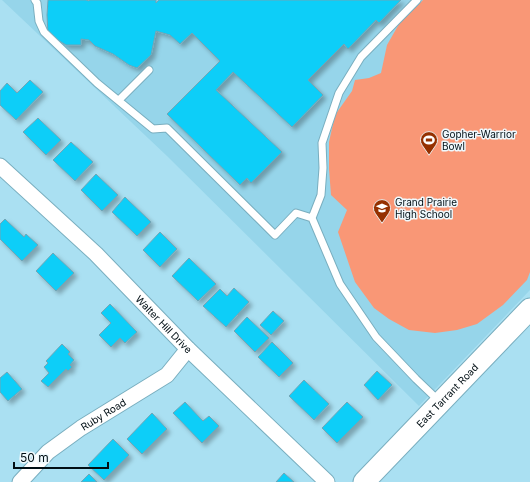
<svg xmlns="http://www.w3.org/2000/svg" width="530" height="482" font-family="Inter,sans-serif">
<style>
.built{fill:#96d5ea}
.green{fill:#f99776}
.building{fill:#0acef8;stroke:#71a6b7;filter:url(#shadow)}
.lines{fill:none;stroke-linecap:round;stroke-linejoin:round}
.lane-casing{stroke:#79aebf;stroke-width:9}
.street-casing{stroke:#79aebf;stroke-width:17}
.secondary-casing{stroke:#79aebf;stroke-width:23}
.lane{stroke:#fff;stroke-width:7}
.street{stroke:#fff;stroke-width:15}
.secondary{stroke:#fff;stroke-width:21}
.labels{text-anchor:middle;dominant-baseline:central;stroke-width:3;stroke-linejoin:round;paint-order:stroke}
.poi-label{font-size:10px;fill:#000e14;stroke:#eff9fd;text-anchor:start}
.street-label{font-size:10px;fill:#000e14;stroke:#eff9fd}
</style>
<defs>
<filter id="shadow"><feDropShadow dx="3.5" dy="3.5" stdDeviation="2" flood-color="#0004"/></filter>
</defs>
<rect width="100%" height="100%" fill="#aae0f2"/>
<path class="built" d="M 2,0 L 530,0 L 530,290 L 419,406 L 167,156 Z"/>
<path class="green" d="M 423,0 L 530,0 L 530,272 L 527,280 L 503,305 L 477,324 L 457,330 L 435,333 L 409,330 L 389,319 L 374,308 L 355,282 L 338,232 L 347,210 L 331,195 L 329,169 L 329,142 L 335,115 L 352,91 L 355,80 L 369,78 L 381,73 L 387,45 L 399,24 Z"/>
<path class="building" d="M 48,0 L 86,0 L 89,1 L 90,0 L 156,0 L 156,3 L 159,0 L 401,0 L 379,23 L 376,20 L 348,49 L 344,44 L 308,80 L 323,95 L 292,127 L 233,72 L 216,90 L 282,152 L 251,183 L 247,178 L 240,185 L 167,114 L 220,61 L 192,33 L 180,44 L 170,35 L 156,31 L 151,55 L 137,68 L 129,65 L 113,54 L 95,46 L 89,40 L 81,39 L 81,45 L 66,45 L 48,34 L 47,15 Z
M 30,80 L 43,92 L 16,120 L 0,105 L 0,91 L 7,83 L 17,93 Z
M 38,118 L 61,140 L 46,155 L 23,132 Z
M 71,142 L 93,162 L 75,181 L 53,160 Z
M 96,174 L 118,195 L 102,211 L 81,190 Z
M 125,197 L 151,222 L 137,236 L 112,212 Z
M 5,219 L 24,237 L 26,234 L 38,245 L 22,261 L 0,239 L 0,224 Z
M 160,232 L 177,249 L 160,267 L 143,250 Z
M 53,253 L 74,273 L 56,291 L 36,271 Z
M 189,258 L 216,284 L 198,301 L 172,276 Z
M 234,288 L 249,302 L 226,327 L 203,306 L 220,289 L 227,296 Z
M 110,304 L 137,332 L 125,343 L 120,338 L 111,347 L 99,335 L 111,323 L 101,313 Z
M 273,311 L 284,321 L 271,335 L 260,325 Z
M 247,317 L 269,338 L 255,352 L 234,331 Z
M 272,342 L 293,363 L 279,377 L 258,357 Z
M 62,344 L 70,352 L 68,354 L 74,360 L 70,365 L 72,367 L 68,371 L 66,369 L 48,387 L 41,381 L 49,373 L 44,367 L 48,363 L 46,361 Z
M 377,371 L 392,385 L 378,400 L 364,385 Z
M 7,372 L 22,389 L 8,401 L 0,392 L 0,378 Z
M 304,380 L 329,404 L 314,420 L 289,396 Z
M 185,402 L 203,421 L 209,416 L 219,426 L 202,443 L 173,413 Z
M 347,402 L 363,417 L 337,443 L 322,428 Z
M 152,413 L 167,429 L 142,454 L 127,439 Z
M 113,439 L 129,455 L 104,480 L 88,465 Z
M 284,473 L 294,482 L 276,482 Z
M 89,474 L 97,482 L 81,482 Z"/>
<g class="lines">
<g class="lane-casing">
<path id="lane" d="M 35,0 L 37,3 L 39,21 L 44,32 L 97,83 L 153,129 L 167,128 L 275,235 L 296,213 L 312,218
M 417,0 L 361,57 L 339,93 L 322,143 L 323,168 L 321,195 L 312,218 L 340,284 L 376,337 L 416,379 L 439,401
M 119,100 L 149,70"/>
</g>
<g class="street-casing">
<g id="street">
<path id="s1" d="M 0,166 L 96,254 L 188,349 L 327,482"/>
<path id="s2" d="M 20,482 L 48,452 L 81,428 L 167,375 L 188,349"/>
</g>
</g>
<g class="secondary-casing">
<g id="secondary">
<path id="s3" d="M 364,482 L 530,309"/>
</g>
</g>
<use href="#lane" class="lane"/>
<use href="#street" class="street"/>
<use href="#secondary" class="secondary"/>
</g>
<defs>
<g id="stadium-pin" transform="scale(0.9)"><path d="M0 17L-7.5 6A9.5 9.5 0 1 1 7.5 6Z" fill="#953000" stroke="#eff9fd"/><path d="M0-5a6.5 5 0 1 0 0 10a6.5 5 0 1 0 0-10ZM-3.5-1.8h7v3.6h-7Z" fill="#fff"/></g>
<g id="school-pin" transform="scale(0.9)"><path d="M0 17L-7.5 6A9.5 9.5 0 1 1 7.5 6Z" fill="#953000" stroke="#eff9fd"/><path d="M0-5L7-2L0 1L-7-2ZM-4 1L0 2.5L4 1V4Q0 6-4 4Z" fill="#fff"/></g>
</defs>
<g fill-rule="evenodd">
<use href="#stadium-pin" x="429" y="140"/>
<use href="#school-pin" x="382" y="208"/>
</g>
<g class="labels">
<g class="poi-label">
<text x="442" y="134">Gopher-Warrior<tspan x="442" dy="12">Bowl</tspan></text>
<text x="395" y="202">Grand Prairie<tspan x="395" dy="12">High School</tspan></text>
</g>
<g class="street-label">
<text stroke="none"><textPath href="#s1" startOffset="228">Walter Hill Drive</textPath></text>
<text stroke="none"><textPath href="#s3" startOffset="120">East Tarrant Road</textPath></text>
<text stroke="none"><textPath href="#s2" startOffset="108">Ruby Road</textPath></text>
</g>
</g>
<path d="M14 462v6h94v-6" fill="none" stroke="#000e14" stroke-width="2"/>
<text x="20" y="462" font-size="12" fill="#000e14" stroke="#eff9fd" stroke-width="3" paint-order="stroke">50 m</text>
</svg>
